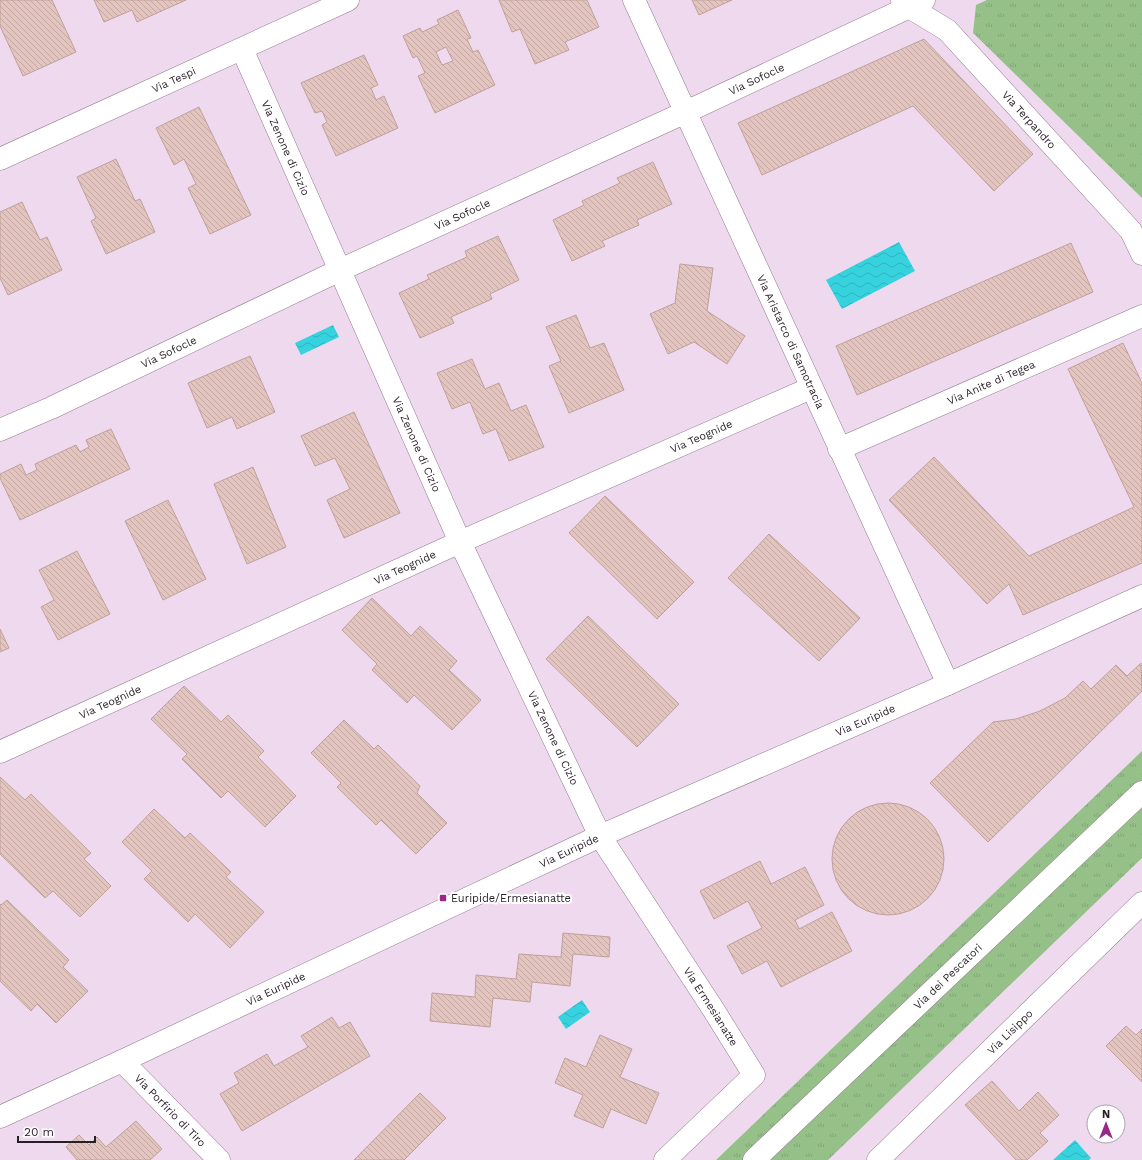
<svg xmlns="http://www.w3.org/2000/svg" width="1142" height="1160" font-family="'Work Sans',sans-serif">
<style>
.grass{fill:url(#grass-tufts)}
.water{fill:url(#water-waves)}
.building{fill:url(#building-back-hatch);stroke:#bfa19a;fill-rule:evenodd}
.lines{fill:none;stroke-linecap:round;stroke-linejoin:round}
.minor-casing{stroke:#917c8f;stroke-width:23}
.minor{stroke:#fff;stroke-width:22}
.poi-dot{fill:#972989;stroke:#fff;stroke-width:1.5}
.labels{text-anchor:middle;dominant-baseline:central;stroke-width:4;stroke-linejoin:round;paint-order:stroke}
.street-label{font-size:11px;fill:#271f26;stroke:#fff}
.poi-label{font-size:11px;fill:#271f26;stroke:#fff;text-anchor:start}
</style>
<defs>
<pattern id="grass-tufts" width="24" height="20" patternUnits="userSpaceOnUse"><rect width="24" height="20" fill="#95c189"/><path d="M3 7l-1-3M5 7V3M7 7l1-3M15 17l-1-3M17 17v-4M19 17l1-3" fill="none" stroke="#80a576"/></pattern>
<pattern id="water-waves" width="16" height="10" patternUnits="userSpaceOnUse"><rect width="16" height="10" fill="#36d2de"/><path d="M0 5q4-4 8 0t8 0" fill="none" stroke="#30b4be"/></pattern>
<pattern id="building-back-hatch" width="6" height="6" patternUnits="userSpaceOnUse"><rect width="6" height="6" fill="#e4c4be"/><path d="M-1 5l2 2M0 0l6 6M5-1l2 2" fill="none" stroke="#c4a8a3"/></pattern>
</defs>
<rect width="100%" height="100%" fill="#efd9ee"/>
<path class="grass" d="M 987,0 L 1142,0 L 1142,198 L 973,33 L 976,5 Z
M 1142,751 L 1142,858 L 828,1160 L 716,1160 Z"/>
<path class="water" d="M 899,242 L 915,271 L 842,309 L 826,280 Z
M 333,325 L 339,337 L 301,355 L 295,343 Z
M 582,1000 L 590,1012 L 566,1029 L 558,1017 Z
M 1075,1140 L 1091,1158 L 1089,1160 L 1053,1160 Z"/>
<path class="building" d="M 0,0 L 52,0 L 76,52 L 23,76 L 0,26 Z
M 94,0 L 186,0 L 137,22 L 132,10 L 104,22 Z
M 499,0 L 587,0 L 599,27 L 565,42 L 569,50 L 535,64 L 520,29 L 512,32 Z
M 692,0 L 732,0 L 699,15 Z
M 458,10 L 471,38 L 467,39 L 473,52 L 478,50 L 495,85 L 435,113 L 418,76 L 425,73 L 417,56 L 413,58 L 403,36 L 420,28 L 422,32 L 439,24 L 437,20 ZM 446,47 L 453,61 L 442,65 L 436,52 Z
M 924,39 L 1033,154 L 994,191 L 913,106 L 762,175 L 738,123 Z
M 364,55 L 378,85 L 371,88 L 376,100 L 384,96 L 398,128 L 336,156 L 322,125 L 327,122 L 322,111 L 315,113 L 301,83 Z
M 199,107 L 251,215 L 210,234 L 188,188 L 196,184 L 184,159 L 174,165 L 156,128 Z
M 116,159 L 135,201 L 140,199 L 155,232 L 106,254 L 91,221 L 96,218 L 77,177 Z
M 653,162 L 672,204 L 637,220 L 639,225 L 602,241 L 605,246 L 572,261 L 553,220 L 584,205 L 582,201 L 620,183 L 617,178 Z
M 22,202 L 40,240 L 47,237 L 62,270 L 8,295 L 0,278 L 0,212 Z
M 498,236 L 519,280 L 490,294 L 492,299 L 451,317 L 454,323 L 420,338 L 399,293 L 429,279 L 427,275 L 467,257 L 465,251 Z
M 1071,243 L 1093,292 L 857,395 L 836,346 Z
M 680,264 L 713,268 L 707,311 L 745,336 L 727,364 L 694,342 L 668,354 L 650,314 L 675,303 Z
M 576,315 L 590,348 L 604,343 L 624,390 L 569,413 L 549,366 L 561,361 L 546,327 Z
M 1123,343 L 1142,383 L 1142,563 L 1023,615 L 1009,584 L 987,604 L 889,500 L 934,457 L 1029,556 L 1134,507 L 1068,369 Z
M 250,356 L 275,412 L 237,429 L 232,417 L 207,428 L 188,383 Z
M 472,359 L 485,389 L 499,383 L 511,411 L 526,405 L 544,447 L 509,461 L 496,429 L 483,434 L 470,402 L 452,409 L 437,373 Z
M 354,412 L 400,513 L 344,538 L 327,500 L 350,489 L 335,458 L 315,466 L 301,436 Z
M 111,429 L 130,469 L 20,520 L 0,478 L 0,474 L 21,464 L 26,475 L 37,470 L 35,464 L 76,445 L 80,452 L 89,447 L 86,440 Z
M 253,467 L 286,547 L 247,564 L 214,484 Z
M 605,496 L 694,582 L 657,619 L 569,533 Z
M 168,500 L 206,579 L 163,600 L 125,521 Z
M 769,534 L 860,618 L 819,661 L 728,578 Z
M 77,551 L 110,614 L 58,640 L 41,607 L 54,600 L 39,570 Z
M 372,598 L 411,636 L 420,626 L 457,661 L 449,670 L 481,700 L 452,730 L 414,695 L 407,703 L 372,670 L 377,664 L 342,630 Z
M 588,616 L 679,704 L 637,747 L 546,659 Z
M 0,629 L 9,648 L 0,652 Z
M 1141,663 L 1142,691 L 988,842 L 930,783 L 993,722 L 1016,719 L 1040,711 L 1065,698 L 1083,681 L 1091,689 L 1116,665 L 1127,676 Z
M 184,686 L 221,722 L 228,715 L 264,751 L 258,757 L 296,796 L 265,827 L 228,791 L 221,798 L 182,759 L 187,754 L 151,719 Z
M 344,720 L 374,749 L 378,745 L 420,786 L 417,793 L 447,823 L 416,854 L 381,820 L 376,825 L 337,787 L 341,783 L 311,753 Z
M 0,777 L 25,800 L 31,794 L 91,853 L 84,859 L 111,886 L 80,917 L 53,891 L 45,898 L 0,854 Z
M832 859a56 56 0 1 1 112 0a56 56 0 1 1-112 0Z
M 154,809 L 185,838 L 190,833 L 231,872 L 226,877 L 264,912 L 230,948 L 195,914 L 188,922 L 144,879 L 152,871 L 122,842 Z
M 760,861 L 771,884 L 805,867 L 824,905 L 795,920 L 799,929 L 832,912 L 852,951 L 781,987 L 767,961 L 742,974 L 727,946 L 762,928 L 748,901 L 714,919 L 700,891 Z
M 7,900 L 69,960 L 63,967 L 88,991 L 56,1023 L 37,1004 L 31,1011 L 0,981 L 0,904 L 1,905 Z
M 563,933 L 610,937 L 609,957 L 573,954 L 570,986 L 532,982 L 530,1002 L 493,998 L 490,1027 L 430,1021 L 432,993 L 475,997 L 476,975 L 516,979 L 519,954 L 561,957 Z
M 332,1017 L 339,1028 L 350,1022 L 370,1056 L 242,1131 L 220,1094 L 239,1083 L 234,1073 L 267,1054 L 274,1066 L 308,1047 L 301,1036 Z
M 1126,1026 L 1136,1035 L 1142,1029 L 1142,1082 L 1106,1046 Z
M 600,1035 L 632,1049 L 620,1077 L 659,1093 L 646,1124 L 611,1109 L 603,1128 L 574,1116 L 583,1095 L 555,1083 L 565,1058 L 586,1067 Z
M 992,1081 L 1019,1111 L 1038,1092 L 1059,1115 L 1040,1133 L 1048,1141 L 1027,1160 L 1016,1160 L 965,1105 Z
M 420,1093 L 446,1118 L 404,1160 L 354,1160 Z
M 136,1121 L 162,1149 L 150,1160 L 77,1160 L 66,1147 L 79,1135 L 89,1145 L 97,1137 L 106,1147 Z"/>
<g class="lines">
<g class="minor-casing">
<g id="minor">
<path id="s1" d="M 634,0 L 948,684"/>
<path id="s2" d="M 902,0 L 909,7 L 947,30 L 1131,231 L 1142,254"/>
<path id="s3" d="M 242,49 L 460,542 L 600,836 L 713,1009 L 754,1075 L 665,1160"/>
<path id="s4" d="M 0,159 L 348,0"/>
<path id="s5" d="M 0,430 L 51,408 L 340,270 L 686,112 L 924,0"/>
<path id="s6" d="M 839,449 L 1142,316"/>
<path id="s7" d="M 0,752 L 460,542 L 811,388"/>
<path id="s8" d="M 122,1061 L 219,1160"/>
<path id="s9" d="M 0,1117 L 122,1061 L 600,836 L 948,684 L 1142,596"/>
<path id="s10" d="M 754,1160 L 1142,792"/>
<path id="s11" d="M 878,1160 L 1142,903"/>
</g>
</g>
<use href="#minor" class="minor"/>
</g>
<rect class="poi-dot" x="439" y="894" width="8" height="8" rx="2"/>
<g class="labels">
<g class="street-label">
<text stroke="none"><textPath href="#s5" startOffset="834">Via Sofocle</textPath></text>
<text stroke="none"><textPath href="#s4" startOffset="191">Via Tespi</textPath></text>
<text stroke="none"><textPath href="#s2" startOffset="176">Via Terpandro</textPath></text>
<text stroke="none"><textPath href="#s3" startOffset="108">Via Zenone di Cizio</textPath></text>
<text stroke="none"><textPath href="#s5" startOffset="510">Via Sofocle</textPath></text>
<text stroke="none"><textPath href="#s1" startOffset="376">Via Aristarco di Samotracia</textPath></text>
<text stroke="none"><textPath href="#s5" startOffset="186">Via Sofocle</textPath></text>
<text stroke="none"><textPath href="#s6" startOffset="166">Via Anite di Tegea</textPath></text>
<text stroke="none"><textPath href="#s7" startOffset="769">Via Teognide</textPath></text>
<text stroke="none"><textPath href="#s3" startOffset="432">Via Zenone di Cizio</textPath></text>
<text stroke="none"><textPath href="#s7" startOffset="445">Via Teognide</textPath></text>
<text stroke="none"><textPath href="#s7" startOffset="121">Via Teognide</textPath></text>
<text stroke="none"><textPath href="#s9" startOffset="952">Via Euripide</textPath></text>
<text stroke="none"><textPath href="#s3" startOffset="756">Via Zenone di Cizio</textPath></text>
<text stroke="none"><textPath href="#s9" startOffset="628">Via Euripide</textPath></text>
<text stroke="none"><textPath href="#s10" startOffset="267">Via dei Pescatori</textPath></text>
<text stroke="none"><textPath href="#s9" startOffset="304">Via Euripide</textPath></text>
<text stroke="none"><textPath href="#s3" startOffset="1068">Via Ermesianatte</textPath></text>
<text stroke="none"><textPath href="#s11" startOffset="184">Via Lisippo</textPath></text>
<text stroke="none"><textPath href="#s8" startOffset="69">Via Porfirio di Tiro</textPath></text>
</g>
<g class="poi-label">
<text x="451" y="898">Euripide/Ermesianatte</text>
</g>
</g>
<g transform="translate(1106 1124)"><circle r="19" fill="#ffffff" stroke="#a9a5a8"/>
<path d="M0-3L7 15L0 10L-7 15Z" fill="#972989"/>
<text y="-6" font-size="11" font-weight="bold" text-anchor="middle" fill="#271f26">N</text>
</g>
<path d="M18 1136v6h77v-6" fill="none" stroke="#271f26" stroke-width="2"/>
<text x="24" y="1136" font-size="12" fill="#271f26" stroke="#ffffff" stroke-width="3" paint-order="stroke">20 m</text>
</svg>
